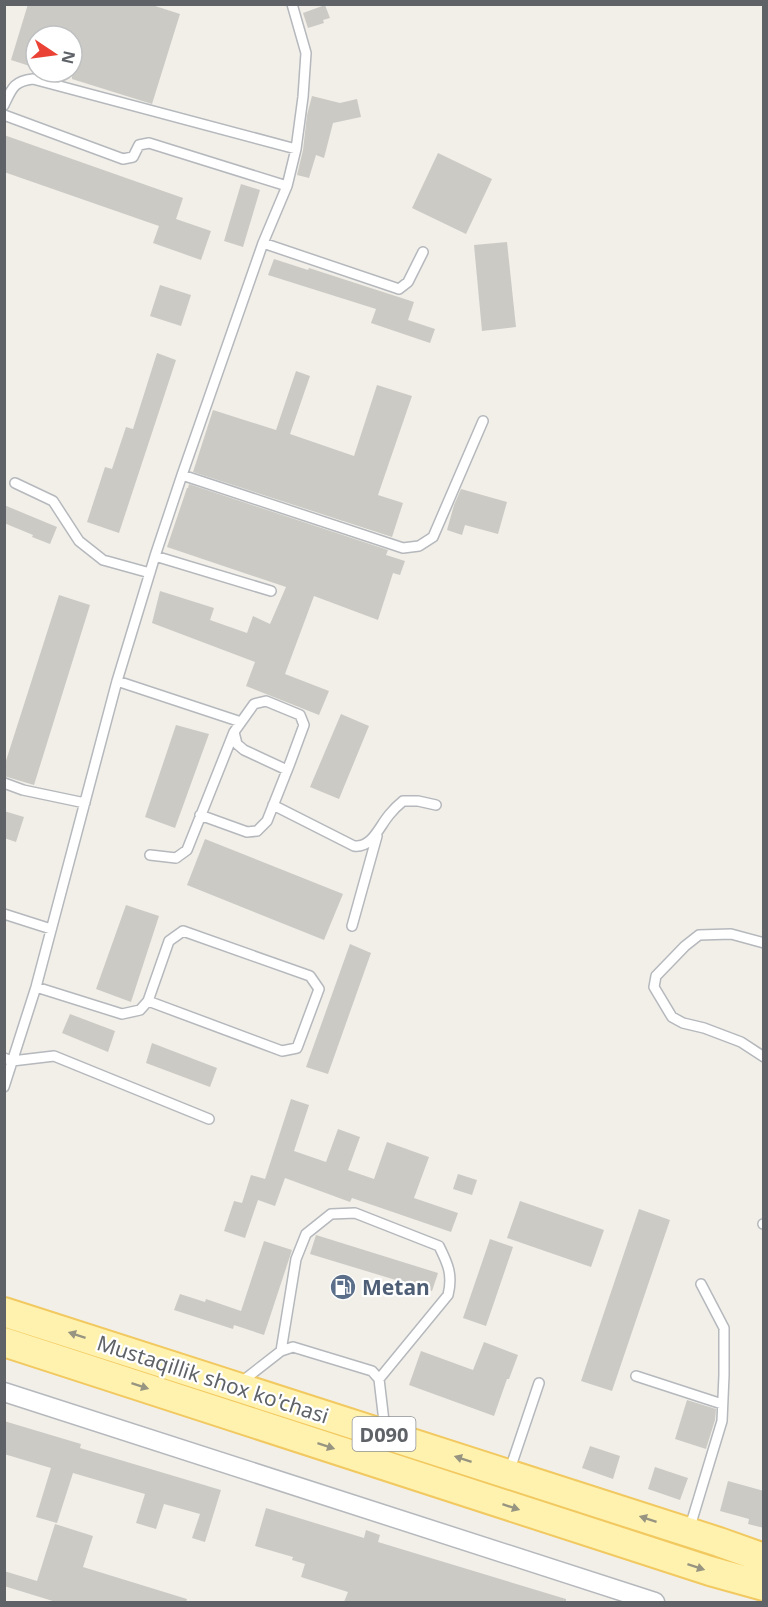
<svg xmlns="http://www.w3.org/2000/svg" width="768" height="1607" font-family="'Noto Sans',sans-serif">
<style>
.building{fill:#cccac5}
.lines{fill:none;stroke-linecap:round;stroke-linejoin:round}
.service-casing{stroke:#b5b8bc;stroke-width:12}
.minor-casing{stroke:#b5b8bc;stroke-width:21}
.primary-casing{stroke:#f2c960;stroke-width:32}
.service{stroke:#fff;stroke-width:9}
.minor{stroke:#fff;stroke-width:18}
.primary{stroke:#fff2af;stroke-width:28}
.oneway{fill:#979581}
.labels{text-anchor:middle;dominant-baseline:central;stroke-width:4.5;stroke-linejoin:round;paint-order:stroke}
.shield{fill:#fff;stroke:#8f9295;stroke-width:1.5}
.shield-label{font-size:20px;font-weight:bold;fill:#5f6368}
.service-label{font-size:21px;font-weight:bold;fill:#4e5e75;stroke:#fff;text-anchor:start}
.street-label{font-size:21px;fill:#5f6368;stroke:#fff}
</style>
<rect width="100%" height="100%" fill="#f1efe8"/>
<path class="building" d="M 28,4 L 149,4 L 180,14 L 152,104 L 72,79 L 72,36 L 36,36 L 36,68 L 11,60 Z
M 325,5 L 330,18 L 323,20 L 324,23 L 308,28 L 303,13 Z
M 312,96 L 340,103 L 357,99 L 361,117 L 333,123 L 324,158 L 316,155 L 309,178 L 297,175 L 303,150 L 307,115 Z
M 4,135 L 183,198 L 176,219 L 211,231 L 201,260 L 153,243 L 159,226 L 4,172 Z
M 438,153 L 492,179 L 466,234 L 412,208 Z
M 241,184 L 260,190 L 243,247 L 224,241 Z
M 507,242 L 516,327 L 482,331 L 474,245 Z
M 274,259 L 308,270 L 309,268 L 414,302 L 408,320 L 435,329 L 430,343 L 371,323 L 376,309 L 268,275 Z
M 160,285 L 191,295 L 181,326 L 150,316 Z
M 157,353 L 176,360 L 119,533 L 87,522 L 105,467 L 112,469 L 126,427 L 133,429 Z
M 296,371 L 310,376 L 290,434 L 354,456 L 377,385 L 412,396 L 378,495 L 403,503 L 392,537 L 193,472 L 213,410 L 276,430 Z
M 189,484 L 388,550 L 386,555 L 405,561 L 400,575 L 393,573 L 378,620 L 314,596 L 285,674 L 329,691 L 319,715 L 246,686 L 255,662 L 152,623 L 160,591 L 214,608 L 210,620 L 247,633 L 253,616 L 270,624 L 286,587 L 167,547 L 187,488 L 188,488 Z
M 461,489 L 507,502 L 498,534 L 465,525 L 462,535 L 447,530 L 454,505 Z
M 4,505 L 57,527 L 50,544 L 32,537 L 33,535 L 4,523 Z
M 59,595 L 90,605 L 34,785 L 4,776 L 4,767 Z
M 341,714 L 369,726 L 339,799 L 310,787 Z
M 176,725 L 209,734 L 175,828 L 145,817 Z
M 4,811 L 24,817 L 16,842 L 4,838 Z
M 205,839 L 343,894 L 324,940 L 187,885 Z
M 126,905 L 159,916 L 131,1002 L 96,989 Z
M 350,944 L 371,953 L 328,1074 L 306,1067 Z
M 70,1014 L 115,1031 L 108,1052 L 62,1033 Z
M 152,1043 L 217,1068 L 210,1087 L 146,1063 Z
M 291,1099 L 309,1105 L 294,1151 L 326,1162 L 338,1129 L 360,1137 L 348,1170 L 374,1179 L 387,1142 L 429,1157 L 414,1198 L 458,1213 L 451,1232 L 352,1198 L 350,1202 L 285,1178 L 275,1206 L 258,1200 L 245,1238 L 224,1231 L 234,1201 L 242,1203 L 251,1175 L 265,1179 Z
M 458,1174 L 477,1180 L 472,1195 L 453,1189 Z
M 520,1201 L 604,1230 L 591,1267 L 507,1238 Z
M 639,1209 L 670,1220 L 612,1391 L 581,1381 Z
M 316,1235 L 438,1273 L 432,1291 L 310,1254 Z
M 490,1239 L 513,1247 L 486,1326 L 463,1318 Z
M 264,1241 L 292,1250 L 264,1335 L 234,1325 L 233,1329 L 174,1310 L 180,1294 L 205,1302 L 206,1299 L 241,1311 Z
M 484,1342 L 518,1355 L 509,1379 L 507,1379 L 494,1416 L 409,1385 L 421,1351 L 473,1370 Z
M 687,1400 L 716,1409 L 715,1420 L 706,1449 L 675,1439 Z
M 4,1421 L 81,1444 L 80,1448 L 221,1490 L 205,1542 L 192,1538 L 200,1514 L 164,1504 L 156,1529 L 136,1523 L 145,1494 L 73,1473 L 57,1523 L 36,1517 L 51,1468 L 4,1454 Z
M 590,1446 L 620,1456 L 613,1479 L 582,1468 Z
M 655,1467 L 688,1478 L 680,1500 L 648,1489 Z
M 728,1481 L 764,1491 L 764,1528 L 748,1524 L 749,1519 L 720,1511 Z
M 266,1508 L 364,1538 L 366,1530 L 380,1535 L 378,1542 L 566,1599 L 566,1602 L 344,1602 L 348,1592 L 301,1577 L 305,1564 L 292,1560 L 293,1557 L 255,1546 Z
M 55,1524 L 93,1536 L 83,1567 L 187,1599 L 186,1602 L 56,1602 L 4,1586 L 4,1571 L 37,1581 Z"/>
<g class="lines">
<g class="service-casing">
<path id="service" d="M 4,105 C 12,88 14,81 33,79 L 296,149
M 4,115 L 123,159 L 133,157 L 139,145 L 149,143 L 287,186
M 263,243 L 399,289 L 408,282 L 423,252
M 182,475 L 403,548 L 419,546 L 433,537 L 483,421
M 15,483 L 53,501 L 79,541 L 103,560 L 150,573
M 155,556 L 271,591
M 117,681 L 241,722
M 234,732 L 237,744 L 244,750 L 287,770
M 4,783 L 23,790 L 85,803
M 273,805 L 354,846 C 372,848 379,827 389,815 C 393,810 398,805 403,801 L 418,801 L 436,805
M 150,855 L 176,858 L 187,850 L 234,732 L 254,704 L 266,701 L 300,715 L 304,725 L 290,763 L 267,821 L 257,831 L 247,832 L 200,815
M 4,914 L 51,929
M 352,926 L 377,836
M 764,943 L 731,934 L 699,935 L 685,946 L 656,976 L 654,987 L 672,1017 L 683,1023 L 704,1028 L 741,1042 L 764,1057
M 36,987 L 122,1014 L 140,1010 L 148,1001 L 169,941 L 183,931 L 310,976 L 319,989 L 297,1048 L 282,1051 L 148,1001
M 4,1058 L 12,1061 L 54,1056 L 209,1119
M 4,1087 L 36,987 L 117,681 L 155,556 L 182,475 L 263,243 L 287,186 L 296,149 L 303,97 L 306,53 L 292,4
M 763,1224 L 764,1224
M 281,1351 L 296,1259 L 306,1234 L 331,1214 L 355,1213 L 439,1246 C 448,1264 453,1275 448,1295 L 379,1379
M 636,1376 L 722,1404
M 240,1383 L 281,1351 L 293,1347 L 372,1371 L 379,1379 L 385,1430
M 509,1472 L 539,1383
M 689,1530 L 722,1421 L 724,1375 L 724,1328 L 701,1284"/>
</g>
<g class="minor-casing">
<path id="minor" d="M 4,1392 L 655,1602"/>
</g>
<g class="primary-casing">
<path id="primary" d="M 4,1312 L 719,1542 L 764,1558
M 4,1342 L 710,1571 L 764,1586"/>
</g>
<use href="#service" class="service"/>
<use href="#minor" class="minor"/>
<use href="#primary" class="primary"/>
</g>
<defs><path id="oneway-solid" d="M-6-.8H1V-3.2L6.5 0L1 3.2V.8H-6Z" transform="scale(1.5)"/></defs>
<g class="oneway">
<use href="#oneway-solid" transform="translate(77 1335) rotate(-162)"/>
<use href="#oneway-solid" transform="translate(140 1386) rotate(18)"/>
<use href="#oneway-solid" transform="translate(326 1446) rotate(18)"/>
<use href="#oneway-solid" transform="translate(463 1459) rotate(-162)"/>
<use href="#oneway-solid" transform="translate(511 1507) rotate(18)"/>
<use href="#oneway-solid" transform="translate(648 1519) rotate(-162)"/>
<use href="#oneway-solid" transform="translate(696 1567) rotate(18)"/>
</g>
<defs>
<g id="fuel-disc" transform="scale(1.35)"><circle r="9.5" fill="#5c6f8a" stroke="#fff"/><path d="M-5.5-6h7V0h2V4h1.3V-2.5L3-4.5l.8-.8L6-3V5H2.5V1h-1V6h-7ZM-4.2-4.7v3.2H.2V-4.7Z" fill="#fff"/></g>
</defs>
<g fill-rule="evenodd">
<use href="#fuel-disc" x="343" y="1287"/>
</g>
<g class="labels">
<rect class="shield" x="352.5" y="1417" width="63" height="34" rx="4.5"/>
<g class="shield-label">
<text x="384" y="1434">D090</text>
</g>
<g class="service-label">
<text x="362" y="1287">Metan</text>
</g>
<g class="street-label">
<text transform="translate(213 1379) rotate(18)">Mustaqillik shox ko'chasi</text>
</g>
</g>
<rect width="768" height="1607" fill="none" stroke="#5f6368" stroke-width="12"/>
<g transform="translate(54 54) rotate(103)"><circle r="28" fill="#ffffff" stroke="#bfc1c3" stroke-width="1.5"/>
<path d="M0-4.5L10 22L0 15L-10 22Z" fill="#ea4335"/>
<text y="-9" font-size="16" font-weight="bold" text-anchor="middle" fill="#5f6368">N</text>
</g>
</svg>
